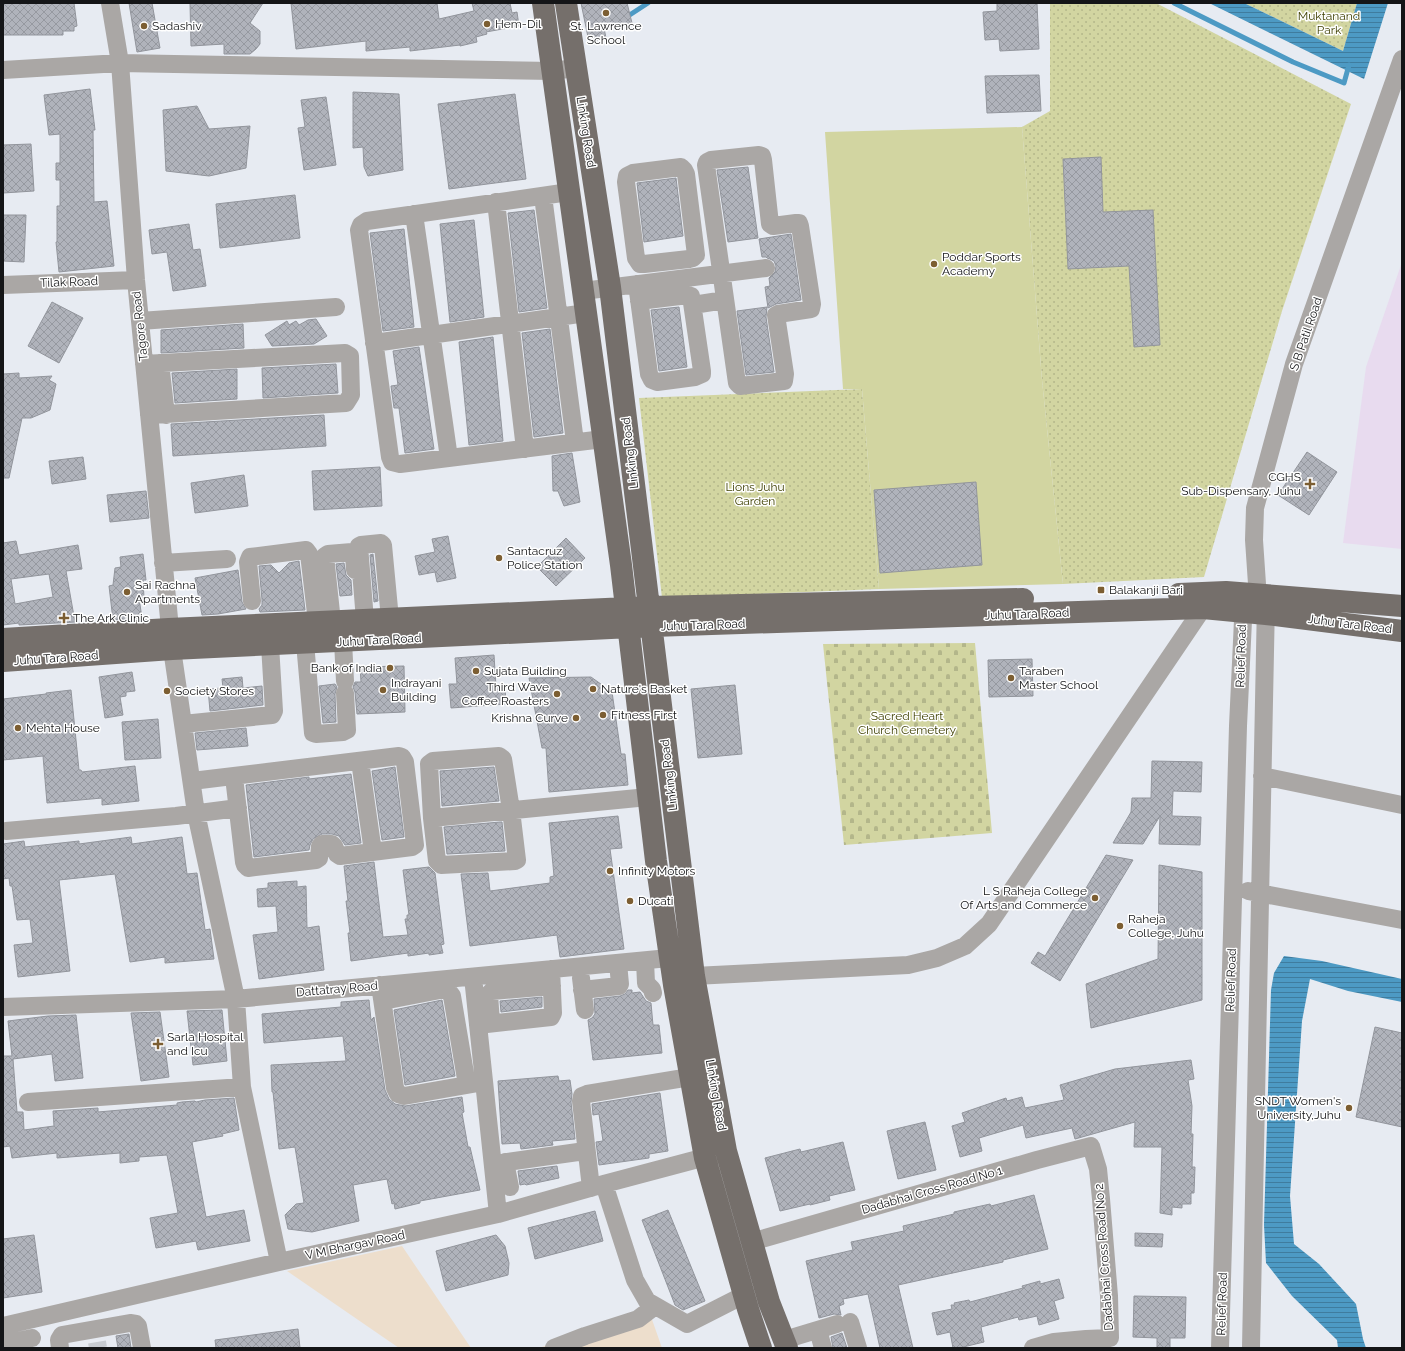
<svg xmlns="http://www.w3.org/2000/svg" width="1405" height="1351" font-family="Raleway,sans-serif">
<style>
.commercial{fill:#e8dbef}
.industrial{fill:#eddecc}
.grass{fill:url(#grass-dots)}
.cemetery{fill:url(#cemetery-stones)}
.pitch{fill:#d2d5a1}
.water{fill:url(#water-rules)}
.lines{fill:none;stroke-linecap:round;stroke-linejoin:round}
.stream{stroke:#4d9ac4;stroke-width:5}
.building{fill:url(#building-cross-hatch);stroke:#92959c;fill-rule:evenodd}
.minor-tunnel{stroke:#c7cbd1;stroke-width:18;stroke-dasharray:18 9;stroke-linecap:butt}
.minor{stroke:#aaa7a5;stroke-width:18}
.major{stroke:#756f6b;stroke-width:22}
.poi-dot{fill:#7c5e32;stroke:#fff;stroke-width:1.5}
.labels{text-anchor:middle;dominant-baseline:central;stroke-width:3;stroke-linejoin:round;paint-order:stroke}
.park-label{font-size:12px;fill:#414205;stroke:#fff}
.poi-label{font-size:12px;fill:#141517;stroke:#fff;text-anchor:start}
.street-label{font-size:12px;fill:#141517;stroke:#fff}
</style>
<defs>
<pattern id="grass-dots" width="8" height="8" patternUnits="userSpaceOnUse"><rect width="8" height="8" fill="#d2d5a1"/><path d="M2 2h.1M6 6h.1" fill="none" stroke="#b3b68a" stroke-width="1.8" stroke-linecap="round"/></pattern>
<pattern id="cemetery-stones" width="16" height="16" patternUnits="userSpaceOnUse"><rect width="16" height="16" fill="#d2d5a1"/><path d="M2 7V4a2 2 0 0 1 4 0v3zM10 15v-3a2 2 0 0 1 4 0v3z" fill="#b3b68a"/></pattern>
<pattern id="water-rules" width="6" height="5" patternUnits="userSpaceOnUse"><rect width="6" height="5" fill="#4d9ac4"/><path d="M0 2.5h6" fill="none" stroke="#3f7c9e"/></pattern>
<pattern id="building-cross-hatch" width="8" height="8" patternUnits="userSpaceOnUse"><rect width="8" height="8" fill="#b0b3bb"/><path d="M0 0l8 8M0 8l8-8" fill="none" stroke="#9699a0"/></pattern>
</defs>
<rect width="100%" height="100%" fill="#e7ebf2"/>
<path class="commercial" d="M 1402,262 L 1402,549 L 1343,543 L 1366,367 Z"/>
<path class="industrial" d="M 402,1246 L 471,1348 L 399,1348 L 287,1271 Z
M 649,1311 L 662,1348 L 539,1348 Z"/>
<path class="grass" d="M 1050,3 L 1156,3 L 1351,104 L 1282,311 L 1204,577 L 1063,584 L 1042,380 L 1022,127 L 1050,111 Z
M 1244,3 L 1357,3 L 1343,51 Z
M 862,389 L 879,589 L 662,598 L 639,398 Z"/>
<path class="cemetery" d="M 975,643 L 992,833 L 844,845 L 823,644 Z"/>
<path class="pitch" d="M 1022,127 L 1042,380 L 1063,584 L 879,589 L 862,389 L 843,389 L 825,132 Z"/>
<path class="water" d="M 1209,3 L 1244,3 L 1343,51 L 1357,3 L 1388,3 L 1364,79 Z
M 1284,956 L 1322,961 L 1402,979 L 1402,1002 L 1348,991 L 1310,979 L 1302,1021 L 1290,1196 L 1294,1244 L 1319,1264 L 1356,1304 L 1363,1339 L 1366,1348 L 1338,1348 L 1337,1340 L 1292,1296 L 1266,1263 L 1264,1225 L 1271,990 L 1274,973 Z"/>
<g class="lines">
<path class="stream" d="M 1174,3 L 1293,62 L 1344,83 L 1349,65
M 625,18 L 648,3"/>
</g>
<path class="building" d="M 3,3 L 74,3 L 77,26 L 74,27 L 74,31 L 63,31 L 63,35 L 3,35 Z
M 129,3 L 152,3 L 160,48 L 137,52 Z
M 190,3 L 263,3 L 250,23 L 260,31 L 260,44 L 256,49 L 250,54 L 224,54 L 224,44 L 191,46 Z
M 291,3 L 437,3 L 439,19 L 474,11 L 472,3 L 510,3 L 512,13 L 517,12 L 519,26 L 486,32 L 487,34 L 476,37 L 477,42 L 460,46 L 460,45 L 410,51 L 410,47 L 366,51 L 366,41 L 296,49 Z
M 581,3 L 627,3 L 632,23 L 604,28 L 606,38 L 589,42 Z
M 997,3 L 1037,3 L 1039,49 L 1000,51 L 999,39 L 985,40 L 983,12 L 997,11 Z
M 1039,75 L 1041,111 L 987,113 L 985,76 Z
M 90,89 L 95,130 L 93,130 L 94,202 L 107,201 L 114,266 L 59,272 L 56,242 L 57,242 L 57,206 L 60,206 L 60,180 L 56,180 L 56,163 L 60,163 L 60,134 L 49,135 L 44,95 Z
M 353,92 L 399,94 L 403,170 L 368,176 L 364,167 L 363,147 L 353,148 Z
M 515,94 L 526,179 L 449,189 L 438,104 Z
M 326,97 L 336,165 L 304,170 L 298,128 L 305,127 L 301,100 Z
M 197,106 L 209,129 L 250,126 L 246,168 L 209,176 L 166,171 L 163,110 Z
M 31,144 L 34,191 L 3,193 L 3,145 Z
M 1101,157 L 1103,212 L 1153,210 L 1160,345 L 1134,347 L 1129,266 L 1068,269 L 1063,159 Z
M 748,167 L 758,238 L 728,242 L 717,170 Z
M 676,178 L 683,236 L 644,242 L 637,183 Z
M 295,195 L 300,238 L 220,248 L 216,204 Z
M 534,210 L 547,308 L 519,312 L 508,213 Z
M 3,215 L 26,215 L 24,262 L 3,261 Z
M 474,220 L 484,317 L 450,322 L 440,224 Z
M 189,224 L 193,250 L 200,249 L 206,286 L 173,291 L 167,252 L 152,254 L 149,230 Z
M 404,229 L 414,327 L 383,331 L 370,233 Z
M 791,234 L 801,300 L 776,304 L 768,308 L 765,287 L 770,286 L 769,278 L 775,272 L 776,266 L 774,261 L 770,259 L 767,258 L 766,257 L 762,257 L 759,239 Z
M 52,302 L 83,318 L 59,363 L 28,346 Z
M 679,307 L 687,367 L 659,371 L 651,310 Z
M 767,307 L 766,317 L 774,372 L 746,375 L 737,311 Z
M 316,319 L 327,336 L 314,344 L 272,346 L 265,335 L 287,321 L 289,325 L 296,321 L 299,325 L 308,320 Z
M 243,324 L 244,348 L 161,353 L 161,330 Z
M 550,329 L 563,433 L 534,437 L 522,333 Z
M 493,337 L 503,441 L 469,445 L 459,342 Z
M 419,347 L 434,449 L 405,453 L 399,408 L 394,408 L 391,386 L 398,385 L 393,351 Z
M 336,364 L 338,393 L 263,398 L 262,368 Z
M 237,369 L 237,399 L 175,403 L 172,373 Z
M 19,373 L 19,378 L 52,376 L 49,380 L 56,384 L 50,410 L 31,418 L 22,418 L 9,478 L 3,478 L 3,374 Z
M 324,415 L 326,446 L 173,456 L 171,424 Z
M 1307,452 L 1337,472 L 1309,515 L 1278,495 Z
M 572,453 L 580,502 L 564,506 L 558,491 L 553,491 L 552,456 Z
M 83,457 L 86,479 L 52,484 L 49,461 Z
M 380,467 L 382,506 L 314,510 L 312,471 Z
M 244,475 L 248,506 L 195,513 L 191,483 Z
M 976,482 L 982,565 L 880,573 L 874,490 Z
M 146,491 L 149,518 L 110,522 L 107,495 Z
M 448,536 L 456,578 L 437,582 L 435,572 L 419,575 L 415,556 L 435,552 L 432,539 Z
M 566,538 L 585,558 L 556,586 L 537,567 Z
M 16,541 L 19,555 L 78,545 L 82,569 L 66,571 L 75,622 L 19,625 L 19,623 L 3,625 L 3,543 ZM 49,574 L 53,597 L 15,604 L 11,579 Z
M 143,554 L 146,580 L 143,580 L 144,598 L 139,598 L 142,618 L 113,620 L 109,586 L 113,585 L 115,568 L 121,567 L 120,557 Z
M 373,554 L 378,601 L 374,602 L 370,555 Z
M 299,561 L 305,610 L 260,612 L 259,609 L 262,605 L 262,600 L 259,566 L 271,565 L 279,573 L 289,563 Z
M 344,563 L 346,575 L 351,580 L 352,595 L 340,596 L 336,564 Z
M 238,570 L 242,602 L 246,609 L 218,614 L 202,615 L 195,578 Z
M 494,655 L 496,687 L 505,686 L 506,704 L 451,708 L 449,684 L 457,684 L 455,658 Z
M 1032,659 L 1033,696 L 989,697 L 988,660 Z
M 404,666 L 405,712 L 357,714 L 355,692 L 353,687 L 355,682 L 361,682 L 360,667 Z
M 132,672 L 135,691 L 126,692 L 126,696 L 120,697 L 123,715 L 105,718 L 99,677 Z
M 242,677 L 243,688 L 262,686 L 263,705 L 210,711 L 208,689 L 223,688 L 222,679 Z
M 591,677 L 612,692 L 621,754 L 625,754 L 628,785 L 549,792 L 546,748 L 542,748 L 529,678 Z
M 335,684 L 337,687 L 335,694 L 336,722 L 323,723 L 319,686 Z
M 735,685 L 742,754 L 698,758 L 691,689 Z
M 71,690 L 79,770 L 81,770 L 82,772 L 135,766 L 139,801 L 102,805 L 102,798 L 47,803 L 43,756 L 3,760 L 3,699 L 46,694 L 46,693 Z
M 158,719 L 161,758 L 125,760 L 122,722 Z
M 246,728 L 248,746 L 197,750 L 195,733 Z
M 1152,761 L 1202,762 L 1201,792 L 1173,791 L 1172,816 L 1201,817 L 1200,845 L 1159,844 L 1160,816 L 1143,844 L 1113,843 L 1131,812 L 1132,798 L 1151,798 Z
M 395,767 L 404,837 L 382,840 L 372,771 Z
M 494,767 L 499,801 L 442,806 L 440,771 Z
M 351,774 L 361,843 L 345,845 L 339,836 L 332,834 L 322,834 L 313,839 L 310,845 L 309,850 L 254,857 L 246,785 L 309,777 L 309,779 Z
M 618,816 L 622,848 L 610,849 L 624,949 L 560,957 L 557,935 L 470,946 L 461,874 L 488,873 L 490,891 L 550,883 L 550,877 L 554,876 L 549,823 Z
M 500,822 L 502,822 L 505,851 L 447,854 L 444,827 Z
M 131,837 L 132,844 L 182,837 L 187,874 L 197,873 L 205,930 L 210,929 L 214,959 L 165,963 L 165,957 L 130,962 L 115,874 L 59,880 L 70,971 L 18,977 L 14,945 L 33,943 L 30,919 L 17,920 L 12,886 L 10,886 L 9,878 L 3,879 L 3,844 L 24,841 L 25,847 L 79,841 L 79,844 Z
M 1106,855 L 1133,860 L 1060,981 L 1031,963 L 1038,952 L 1045,956 Z
M 374,862 L 383,937 L 408,935 L 405,919 L 407,919 L 407,915 L 409,915 L 403,870 L 429,867 L 435,873 L 444,944 L 441,945 L 443,953 L 429,955 L 429,953 L 408,956 L 408,953 L 351,961 L 348,933 L 350,933 L 346,901 L 348,901 L 344,866 Z
M 1159,865 L 1202,872 L 1202,1000 L 1091,1028 L 1086,984 L 1158,959 Z
M 297,881 L 297,887 L 306,886 L 307,928 L 319,926 L 324,970 L 259,979 L 253,935 L 278,932 L 276,906 L 258,907 L 257,889 L 268,888 L 268,883 Z
M 628,990 L 632,990 L 632,993 L 640,992 L 646,1001 L 651,1003 L 653,1025 L 659,1025 L 662,1053 L 593,1060 L 588,1020 L 592,1018 L 595,1014 L 594,999 L 620,996 L 625,994 Z
M 542,997 L 542,1007 L 501,1012 L 500,1001 Z
M 369,1000 L 371,1020 L 374,1017 L 385,1090 L 389,1099 L 395,1104 L 405,1106 L 462,1097 L 464,1112 L 462,1113 L 468,1147 L 470,1147 L 480,1190 L 420,1201 L 420,1203 L 395,1209 L 394,1203 L 392,1204 L 387,1179 L 353,1185 L 359,1221 L 312,1232 L 288,1229 L 285,1215 L 296,1204 L 304,1203 L 295,1147 L 279,1149 L 273,1092 L 272,1092 L 271,1065 L 346,1061 L 343,1036 L 264,1043 L 262,1014 L 341,1007 L 341,1002 Z
M 442,1000 L 455,1076 L 405,1085 L 394,1010 Z
M 222,1010 L 227,1061 L 193,1065 L 187,1011 Z
M 160,1012 L 169,1077 L 141,1081 L 131,1013 Z
M 76,1015 L 83,1078 L 55,1081 L 52,1054 L 13,1059 L 17,1112 L 23,1112 L 24,1130 L 54,1126 L 53,1111 L 98,1108 L 98,1112 L 177,1105 L 177,1103 L 182,1102 L 195,1101 L 196,1102 L 205,1100 L 234,1098 L 239,1130 L 222,1134 L 223,1136 L 192,1142 L 206,1217 L 244,1210 L 250,1241 L 198,1250 L 196,1241 L 156,1248 L 150,1218 L 178,1213 L 167,1155 L 139,1157 L 139,1161 L 120,1163 L 120,1153 L 57,1158 L 57,1153 L 12,1158 L 10,1146 L 3,1147 L 3,1056 L 12,1056 L 8,1021 L 48,1016 Z
M 1375,1027 L 1402,1033 L 1402,1127 L 1356,1117 Z
M 1191,1060 L 1194,1079 L 1188,1080 L 1192,1106 L 1191,1134 L 1193,1134 L 1192,1167 L 1195,1167 L 1194,1193 L 1191,1193 L 1191,1204 L 1182,1204 L 1182,1208 L 1172,1207 L 1172,1215 L 1160,1213 L 1162,1147 L 1134,1147 L 1135,1122 L 1075,1139 L 1072,1128 L 1026,1138 L 1023,1125 L 979,1138 L 982,1151 L 960,1157 L 952,1126 L 965,1122 L 962,1113 L 1006,1098 L 1007,1101 L 1022,1097 L 1025,1108 L 1064,1100 L 1060,1085 L 1115,1069 Z
M 558,1076 L 559,1081 L 570,1080 L 572,1094 L 571,1102 L 575,1139 L 552,1141 L 553,1145 L 521,1149 L 520,1143 L 502,1144 L 498,1081 Z
M 660,1093 L 668,1151 L 649,1154 L 649,1158 L 599,1165 L 596,1142 L 603,1141 L 599,1114 L 593,1115 L 592,1104 Z
M 925,1122 L 936,1170 L 898,1179 L 887,1131 Z
M 843,1142 L 855,1190 L 829,1196 L 830,1200 L 810,1205 L 810,1204 L 780,1211 L 765,1158 L 800,1149 L 801,1152 Z
M 557,1166 L 559,1178 L 526,1185 L 525,1184 L 520,1185 L 518,1171 Z
M 1034,1195 L 1048,1249 L 1003,1260 L 1003,1262 L 898,1285 L 913,1348 L 880,1348 L 868,1294 L 843,1299 L 844,1304 L 839,1306 L 841,1315 L 834,1314 L 819,1318 L 806,1261 L 853,1250 L 851,1242 L 904,1231 L 903,1226 L 954,1214 L 954,1212 L 990,1204 L 991,1206 Z
M 668,1210 L 705,1301 L 683,1310 L 675,1305 L 642,1220 Z
M 595,1211 L 603,1241 L 535,1259 L 528,1228 Z
M 1135,1233 L 1163,1234 L 1162,1247 L 1135,1246 Z
M 34,1235 L 42,1292 L 3,1298 L 3,1239 Z
M 496,1235 L 505,1246 L 509,1263 L 508,1275 L 446,1291 L 436,1251 Z
M 1059,1279 L 1064,1298 L 1054,1301 L 1059,1319 L 1039,1325 L 1037,1316 L 1019,1320 L 1018,1317 L 981,1327 L 984,1342 L 959,1348 L 953,1348 L 950,1332 L 937,1335 L 932,1313 L 952,1309 L 951,1305 L 955,1305 L 954,1303 L 969,1300 L 970,1302 L 1023,1288 L 1022,1286 L 1040,1281 L 1040,1284 Z
M 1134,1296 L 1186,1297 L 1185,1338 L 1170,1338 L 1170,1348 L 1157,1348 L 1157,1338 L 1133,1337 Z
M 298,1329 L 300,1348 L 216,1348 L 215,1340 Z
M 842,1333 L 847,1348 L 833,1348 L 831,1337 Z
M 129,1334 L 131,1348 L 118,1348 L 116,1336 Z"/>
<g class="lines">
<path class="minor-tunnel" d="M 97,1342 L 98,1348"/>
<path class="minor" d="M 110,3 L 120,63 L 136,280 L 172,649 L 196,813 L 236,999 L 242,1087 L 279,1262
M 3,70 L 120,63 L 552,71 L 576,68
M 759,155 L 762,156 L 763,160 L 770,224 L 773,226 L 796,223 L 799,223 L 800,226 L 812,304 L 811,309 L 778,314 L 776,315 L 785,374 L 784,381 L 740,386 L 737,383 L 706,165 L 707,162 L 711,160 Z
M 681,167 L 684,170 L 686,174 L 696,255 L 693,258 L 689,259 L 644,264 L 640,264 L 636,258 L 626,182 L 627,176 L 633,173 Z
M 569,192 L 367,221 L 361,225 L 359,230 L 390,457 L 392,462 L 400,464 L 603,439
M 543,196 L 575,442
M 496,202 L 525,449
M 414,214 L 449,458
M 637,284 L 649,374 L 652,380 L 657,382 L 695,377 L 702,374 L 702,371 L 691,296 L 688,295 L 639,301
M 3,285 L 136,280
M 583,291 L 766,268
M 693,305 L 725,300
M 140,321 L 336,307
M 374,343 L 586,313
M 160,363 L 166,415
M 144,364 L 345,353 L 350,356 L 351,395 L 346,403 L 149,415
M 163,563 L 227,559
M 1257,584 L 1254,540 L 1255,508 L 1294,364 L 1402,59
M 252,601 L 248,562 L 250,557 L 306,550 L 309,554 L 317,622
M 365,620 L 359,546 L 361,545 L 381,543 L 383,545 L 390,619
M 332,622 L 325,556 L 328,554 L 352,552 L 354,554 L 355,570
M 343,641 L 345,681
M 305,643 L 313,733 L 316,734 L 343,732 L 347,730 L 345,693
M 183,724 L 272,715 L 274,711 L 270,645
M 499,756 L 503,759 L 511,810 L 517,860 L 515,861 L 441,865 L 437,861 L 432,818 L 429,764 L 433,761 Z
M 360,761 L 373,852
M 1262,776 L 1402,805
M 192,781 L 399,756 L 402,757 L 405,762 L 415,845 L 412,847 L 340,856 L 337,854 L 334,846 L 332,844 L 322,844 L 320,846 L 319,858 L 316,860 L 248,868 L 245,865 L 244,862 L 234,777
M 432,818 L 648,797
M 6,831 L 176,816 L 238,808
M 1248,891 L 1402,920
M 645,961 L 646,983 L 652,989 L 653,993
M 473,977 L 498,1214
M 581,978 L 585,1010
M 380,985 L 395,1088 L 398,1094 L 404,1096 L 484,1082
M 582,990 L 619,986 L 620,984 L 618,963
M 383,1001 L 440,990 L 446,990 L 449,992 L 452,996 L 467,1085
M 3,1007 L 236,999 L 669,958 L 694,976 L 908,965 L 937,958 L 965,946 L 989,924 L 1203,608
M 491,1023 L 489,994 L 492,991 L 552,986
M 478,1025 L 551,1017 L 553,1013 L 551,969
M 28,1102 L 242,1087
M 505,1162 L 510,1187
M 493,1164 L 578,1152
M 604,1184 L 635,1280 L 647,1301 L 687,1324 L 744,1295
M 591,1188 L 581,1101 L 582,1096 L 587,1094 L 690,1077
M 751,1242 L 1037,1160 L 1091,1146 L 1098,1169 L 1101,1199 L 1109,1296 L 1110,1338 L 1086,1339 L 1054,1342 L 1033,1348
M 850,1322 L 858,1348
M 3,1326 L 279,1262 L 498,1214 L 604,1184 L 717,1154
M 818,1330 L 823,1348
M 784,1340 L 837,1324
M 3,1344 L 32,1338
M 60,1348 L 59,1340 L 62,1335 L 130,1323 L 136,1324 L 138,1326 L 142,1348
M 554,1348 L 585,1336 L 638,1319 L 655,1306
M 1220,1348 L 1238,726 L 1244,599
M 1251,1348 L 1266,602"/>
<path class="major" d="M 543,3 L 621,565 L 656,861 L 674,985 L 705,1158 L 748,1309 L 761,1348
M 566,3 L 610,287 L 694,976 L 726,1151 L 769,1302 L 787,1348
M 1179,594 L 1226,592 L 1402,606
M 3,639 L 169,629 L 649,607 L 1023,599
M 3,661 L 172,649 L 652,626 L 1203,608 L 1266,614 L 1402,631"/>
</g>
<g class="poi-dot">
<circle cx="606" cy="13" r="4"/>
<circle cx="487" cy="24" r="4"/>
<circle cx="144" cy="26" r="4"/>
<circle cx="934" cy="264" r="4"/>
<path d="M1308 478h4v4h4v4h-4v4h-4v-4h-4v-4h4z"/>
<circle cx="499" cy="558" r="4"/>
<rect x="1097" y="586" width="8" height="8" rx="2"/>
<circle cx="127" cy="592" r="4"/>
<path d="M62 612h4v4h4v4h-4v4h-4v-4h-4v-4h4z"/>
<circle cx="390" cy="668" r="4"/>
<circle cx="476" cy="671" r="4"/>
<circle cx="1011" cy="678" r="4"/>
<circle cx="593" cy="689" r="4"/>
<circle cx="383" cy="690" r="4"/>
<circle cx="167" cy="691" r="4"/>
<circle cx="557" cy="694" r="4"/>
<circle cx="603" cy="715" r="4"/>
<circle cx="576" cy="718" r="4"/>
<circle cx="18" cy="728" r="4"/>
<circle cx="610" cy="871" r="4"/>
<circle cx="1095" cy="898" r="4"/>
<circle cx="630" cy="901" r="4"/>
<circle cx="1120" cy="926" r="4"/>
<path d="M156 1038h4v4h4v4h-4v4h-4v-4h-4v-4h4z"/>
<circle cx="1349" cy="1108" r="4"/>
</g>
<g class="labels">
<g class="park-label">
<text x="1329" y="16">Muktanand<tspan x="1329" dy="14">Park</tspan></text>
<text x="755" y="487">Lions Juhu<tspan x="755" dy="14">Garden</tspan></text>
<text x="907" y="716">Sacred Heart<tspan x="907" dy="14">Church Cemetery</tspan></text>
</g>
<g class="poi-label">
<text x="495" y="24">Hem-Dil</text>
<text x="152" y="26">Sadashiv</text>
<text x="606" y="26" text-anchor="middle">St. Lawrence<tspan x="606" dy="14">School</tspan></text>
<text x="942" y="257">Poddar Sports<tspan x="942" dy="14">Academy</tspan></text>
<text x="1301" y="477" text-anchor="end">CGHS<tspan x="1301" dy="14">Sub-Dispensary, Juhu</tspan></text>
<text x="507" y="551">Santacruz<tspan x="507" dy="14">Police Station</tspan></text>
<text x="135" y="585">Sai Rachna<tspan x="135" dy="14">Apartments</tspan></text>
<text x="1109" y="590">Balakanji Bari</text>
<text x="73" y="618">The Ark Clinic</text>
<text x="382" y="668" text-anchor="end">Bank of India</text>
<text x="484" y="671">Sujata Building</text>
<text x="1019" y="671">Taraben<tspan x="1019" dy="14">Master School</tspan></text>
<text x="391" y="683">Indrayani<tspan x="391" dy="14">Building</tspan></text>
<text x="549" y="687" text-anchor="end">Third Wave<tspan x="549" dy="14">Coffee Roasters</tspan></text>
<text x="601" y="689">Nature's Basket</text>
<text x="175" y="691">Society Stores</text>
<text x="611" y="715">Fitness First</text>
<text x="568" y="718" text-anchor="end">Krishna Curve</text>
<text x="26" y="728">Mehta House</text>
<text x="618" y="871">Infinity Motors</text>
<text x="1087" y="891" text-anchor="end">L S Raheja College<tspan x="1087" dy="14">Of Arts and Commerce</tspan></text>
<text x="638" y="901">Ducati</text>
<text x="1128" y="919">Raheja<tspan x="1128" dy="14">College, Juhu</tspan></text>
<text x="167" y="1037">Sarla Hospital<tspan x="167" dy="14">and Icu</tspan></text>
<text x="1341" y="1101" text-anchor="end">SNDT Women's<tspan x="1341" dy="14">University,Juhu</tspan></text>
</g>
<g class="street-label">
<text transform="translate(586 132) rotate(81)">Linking Road</text>
<text transform="translate(69 282) rotate(-2)">Tilak Road</text>
<text transform="translate(140 326) rotate(-96)">Tagore Road</text>
<text transform="translate(1306 334) rotate(-71)">S B Patil Road</text>
<text transform="translate(630 453) rotate(-97)">Linking Road</text>
<text transform="translate(1027 614) rotate(-2)">Juhu Tara Road</text>
<text transform="translate(1350 624) rotate(7)">Juhu Tara Road</text>
<text transform="translate(703 625) rotate(-2)">Juhu Tara Road</text>
<text transform="translate(379 640) rotate(-3)">Juhu Tara Road</text>
<text transform="translate(1241 656) rotate(-88)">Relief Road</text>
<text transform="translate(56 658) rotate(-4)">Juhu Tara Road</text>
<text transform="translate(669 775) rotate(-97)">Linking Road</text>
<text transform="translate(1231 980) rotate(-88)">Relief Road</text>
<text transform="translate(337 989) rotate(-5)">Dattatray Road</text>
<text transform="translate(716 1095) rotate(80)">Linking Road</text>
<text transform="translate(932 1190) rotate(-16)">Dadabhai Cross Road No 1</text>
<text transform="translate(355 1245) rotate(-12)">V M Bhargav Road</text>
<text transform="translate(1104 1257) rotate(-94)">Dadabhai Cross Road No 2</text>
<text transform="translate(1222 1304) rotate(-88)">Relief Road</text>
</g>
</g>
<rect width="1405" height="1351" fill="none" stroke="#141517" stroke-width="8"/>
</svg>
